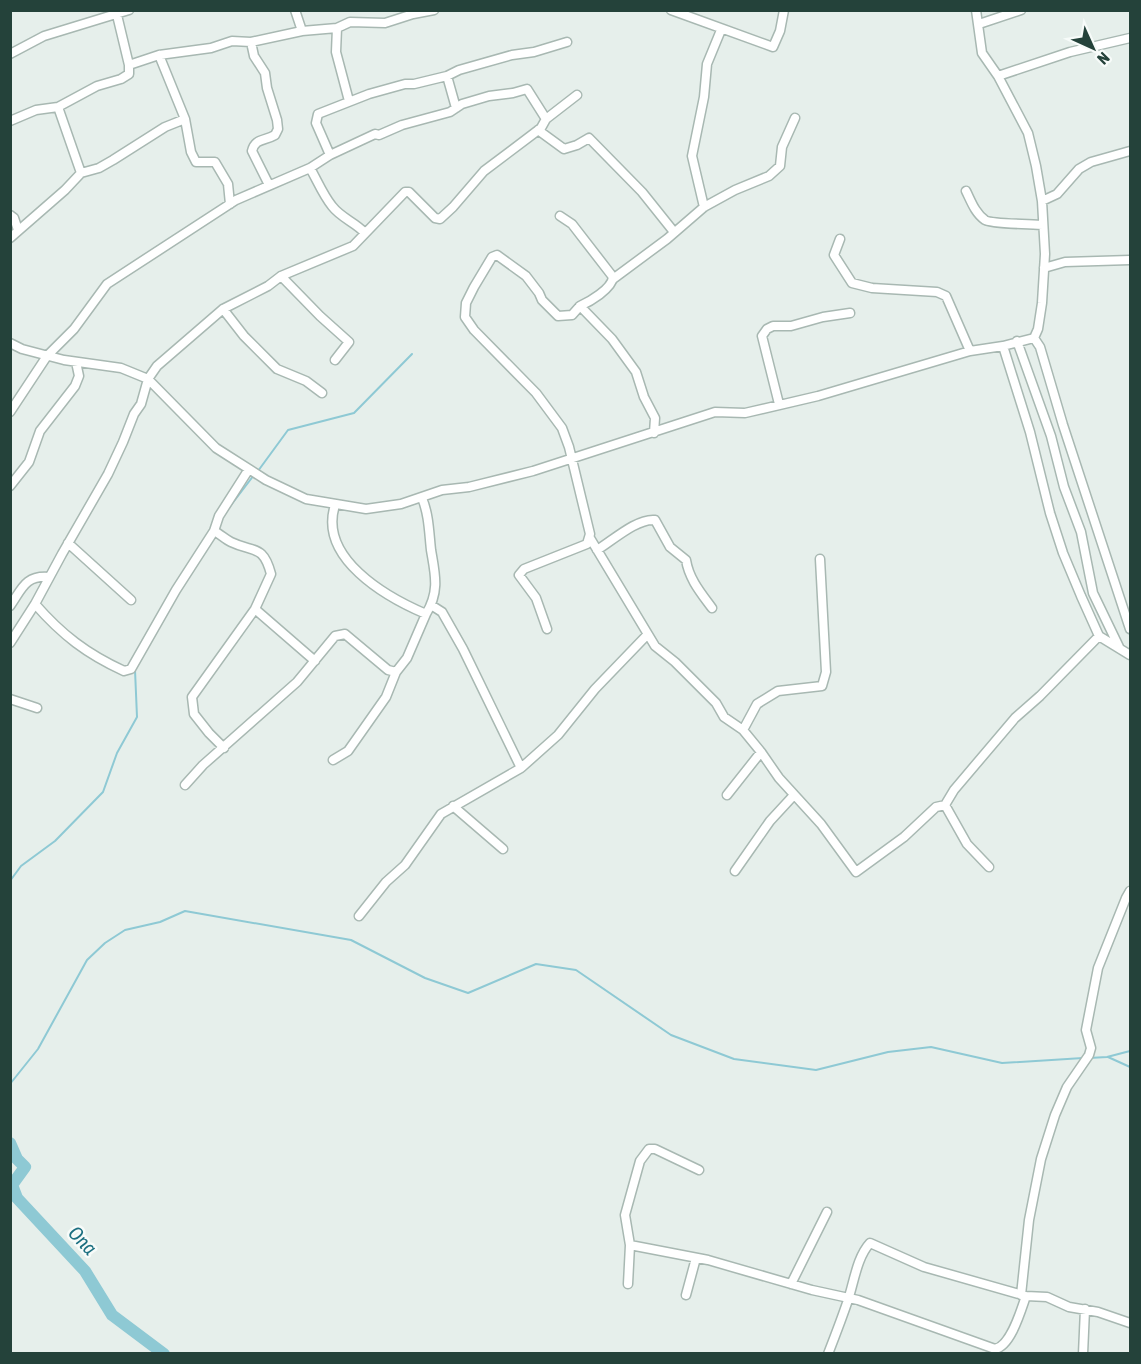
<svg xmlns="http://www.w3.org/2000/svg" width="1141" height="1364" font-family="'Asap Condensed',sans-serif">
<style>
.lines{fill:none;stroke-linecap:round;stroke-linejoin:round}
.stream{stroke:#8ec9d4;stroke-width:2}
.river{stroke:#8ec9d4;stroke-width:12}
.street-casing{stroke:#a8b8b2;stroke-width:11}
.street{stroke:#fff;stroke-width:8}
.labels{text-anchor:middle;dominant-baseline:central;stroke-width:5;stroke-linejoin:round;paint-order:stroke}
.water-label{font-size:20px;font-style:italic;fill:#1c6f80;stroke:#f7fbf9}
</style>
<rect width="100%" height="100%" fill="#e6efeb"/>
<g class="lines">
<path class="stream" d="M 258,471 L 288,430 L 354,413 L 412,354
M 228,509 L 254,475
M 10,881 L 21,866 L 55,841 L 103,792 L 117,753 L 137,717 L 135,670
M 1108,1057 L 1130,1067
M 1089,1058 L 1107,1057 L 1130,1051
M 10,1084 L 38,1049 L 87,960 L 105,943 L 125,930 L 160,922 L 185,911 L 351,940 L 425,978 L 468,993 L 536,964 L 576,970 L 671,1035 L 734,1059 L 816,1070 L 888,1052 L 931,1047 L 1002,1063 L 1083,1058"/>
<path class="river" d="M 10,1143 L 17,1159 L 25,1167 L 12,1185 L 17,1198 L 85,1271 L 112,1315 L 164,1354"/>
<g class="street-casing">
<path id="street" d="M 295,10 L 302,31
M 671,10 L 773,47 L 780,31 L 784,10
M 979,24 L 1021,10
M 337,28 L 336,52 L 349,101
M 251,42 L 254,56 L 265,73 L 267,88 L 277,120 L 278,129 L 275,135 C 265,141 255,138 252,151 L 269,185
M 10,54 L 44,36 L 129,10
M 159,55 L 185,119 L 191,152 L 196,162 L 215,162 L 228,184 L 230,204
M 129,65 L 159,55 L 211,48 L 232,41 L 251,42 L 302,31 L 337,28 L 350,22 L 385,23 L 413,14 L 434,10
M 447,76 L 456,108
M 998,76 L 1070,52 L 1130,38
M 58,107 L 81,173
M 10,121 L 36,110 L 58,107 L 97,86 L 121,79 L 129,74 L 129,65 L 117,15
M 538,130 L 564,149 L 577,145 L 589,138 L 642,192 L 674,232
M 330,155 L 316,123 L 318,114 L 369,94 L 405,84 L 414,84 L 447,76 L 459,70 L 512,55 L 534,52 L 567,42
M 310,168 C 317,180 323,195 332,206 C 341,218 355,222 365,233
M 966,191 C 971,201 975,213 985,220 C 991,224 1032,224 1043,225
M 1042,201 L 1057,194 L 1079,169 L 1091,162 L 1130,151
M 704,207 L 692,156 L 704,97 L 707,64 L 721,30
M 10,215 L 14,218 L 18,230
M 560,216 L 572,224 L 613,277 C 612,289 589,302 580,306
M 10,238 L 65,190 L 81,173 L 99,168 L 113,160 L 165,127 L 185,119
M 840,239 L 834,255 L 852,283 L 872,288 L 937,292 L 946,296 L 970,351
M 1044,268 L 1065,262 L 1130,260
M 281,276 L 320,316 L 349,342 L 335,360
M 613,279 L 667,239 L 704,207 L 735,190 L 769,176 L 780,166 L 782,147 L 795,118
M 223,309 L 244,336 L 277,369 L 306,381 L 322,393
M 1034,338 L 1040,347 L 1063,425 L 1130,629
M 1017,341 L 1051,436 L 1064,487 L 1081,532 L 1093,593 L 1119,647
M 10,343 L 22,349 L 64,360 L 121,368 L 148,379 L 216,448 L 266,480 L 306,499 L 366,509 L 401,504 L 442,490 L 469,487 L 533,471 L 715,412 L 745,413 L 818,396 L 970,351 L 1003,346 L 1034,338 L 1038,329 L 1042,303 L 1045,254 L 1042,201 L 1036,166 L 1028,133 L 998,76 L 982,53 L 976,10
M 1003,346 L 1030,432 L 1050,513 L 1063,553 L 1081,596 L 1099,636 L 1130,655
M 779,404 L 762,336 L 767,329 L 773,326 L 791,326 L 823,317 L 850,313
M 10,412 L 47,356 L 74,329 L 107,284 L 236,200 L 310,168 L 330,155 L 375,134 L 379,135 L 402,125 L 450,112 L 462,104 L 489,96 L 513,93 L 527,89 L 546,119
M 249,469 L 219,516 L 214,531 C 220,534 225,539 231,542 C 254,553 263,544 271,574 L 255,609 L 315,661
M 10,486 L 29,462 L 40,431 L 75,386 L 79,376 L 76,362
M 335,505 C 318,558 386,597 426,614 C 440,591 435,574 431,550 C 429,532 429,515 422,498
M 590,538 L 655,646 L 675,662 L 716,703 L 724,717 L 743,730 L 761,752 L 779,778 L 821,824 L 856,872 L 904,837 L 936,807 L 945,805
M 68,543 L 131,600
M 597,550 C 612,541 637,518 655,520 L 670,547 L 686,560 C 689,579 701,593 712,608
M 35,604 C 62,635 87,654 124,671 L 131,669 L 176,590 L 214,531
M 431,605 L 442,612 L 463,649 L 521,768
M 10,606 C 22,589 25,575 49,577
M 547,629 L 536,598 L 519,575 L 524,569 L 587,544 L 590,534 L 569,447 L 562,428 L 536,393 L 474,330 L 465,317 L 466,303 L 474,287 L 492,257 L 497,255 L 526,276 L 539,293 L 542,300 L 558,316 L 572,315 L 580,306 L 612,339 L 636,372 L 644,397 L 655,418 L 654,433
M 10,643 L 35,604 L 62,554 L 108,474 L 123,442 L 134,414 L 141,404 L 148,379 L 157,366 L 223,309 L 268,286 L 281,276 L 353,246 L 405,192 L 409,192 L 435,218 L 440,219 L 453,207 L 484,171 L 541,128 L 546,119 L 577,95
M 10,699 L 37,708
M 743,730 L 757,704 L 778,691 L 822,686 L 826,672 L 820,559
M 224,748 L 209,733 L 194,714 L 192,697 L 255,609
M 333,760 L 348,751 L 386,697 L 396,672 L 407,658 L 426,614
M 185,785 L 203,765 L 297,682 L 335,636 L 345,634 L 388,670 L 396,672
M 727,795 L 761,752
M 453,806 L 503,849
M 989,867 L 967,844 L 945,805 L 954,790 L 1015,718 L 1040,696 L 1099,636
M 735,871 L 770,821 L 794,795
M 359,916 L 386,882 L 405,865 L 441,814 L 521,768 L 558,735 L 595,689 L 647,635
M 630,1245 L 708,1260 L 812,1290 L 858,1300 L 995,1349 C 1011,1346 1021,1310 1026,1296 L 1047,1297 L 1069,1307 L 1098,1312 L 1130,1323
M 628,1284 L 630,1245 L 625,1215 L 640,1161 L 649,1149 L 655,1149 L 699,1170
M 791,1284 L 827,1212
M 686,1295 L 696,1258
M 1021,1295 L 1029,1220 L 1041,1159 L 1055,1115 L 1067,1087 L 1089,1055 L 1091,1048 L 1086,1030 L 1098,968 L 1126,898 L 1130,891
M 828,1354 C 835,1336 842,1318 848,1300 C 854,1282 857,1257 870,1243 L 924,1267 L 1026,1296
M 1083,1354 L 1085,1309"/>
</g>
<use href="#street" class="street"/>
</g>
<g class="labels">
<g class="water-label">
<text transform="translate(83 1240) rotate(47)">Ona</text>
</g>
</g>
<rect width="1141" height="1364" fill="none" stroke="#24423a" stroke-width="24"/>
<g transform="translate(1093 48) rotate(135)" stroke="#f7fbf9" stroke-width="4.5" paint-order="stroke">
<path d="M0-4.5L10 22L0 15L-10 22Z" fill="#24423a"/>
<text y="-9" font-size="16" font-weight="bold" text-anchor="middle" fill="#24423a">N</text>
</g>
</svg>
